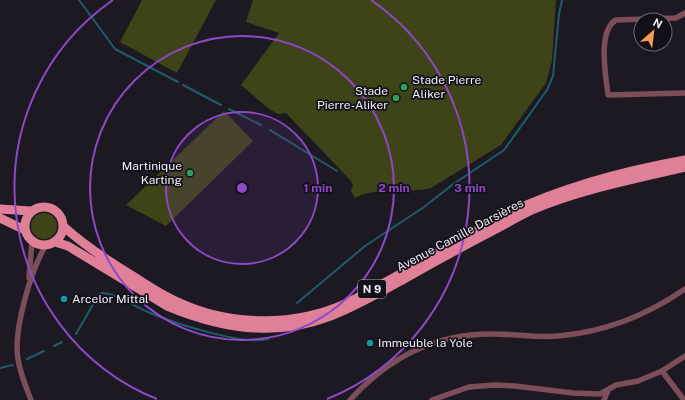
<svg xmlns="http://www.w3.org/2000/svg" width="685" height="400" font-family="'Public Sans',sans-serif">
<style>
.green{fill:#3e4318}
.lines{fill:none;stroke-linecap:round;stroke-linejoin:round}
.stream{stroke:#1e5c6a;stroke-width:2}
.minor{stroke:#7c4e59;stroke-width:5.5}
.primary{stroke:#e08098;stroke-width:9}
.ring{fill:none;stroke:#8d49c7;stroke-width:2}
.leisure-dot{fill:#2e9e5b;stroke:#131019;stroke-width:1.5}
.culture-dot{fill:#0f9aa8;stroke:#131019;stroke-width:1.5}
.labels{text-anchor:middle;dominant-baseline:central;stroke-width:3.5;stroke-linejoin:round;paint-order:stroke}
.shield{fill:#131019;stroke:#aeacb4;stroke-width:1}
.shield-label{font-size:11px;font-weight:bold;fill:#f1eff6}
.poi-label{font-size:12px;fill:#f1eff6;stroke:#131019;text-anchor:start}
.street-label{font-size:12px;fill:#f1eff6;stroke:#131019}
.centre{fill:#8d49c7;stroke:#131019;stroke-width:2}
.ring-label{font-size:12px;text-anchor:middle;font-weight:bold;fill:#8d49c7;stroke:#131019;stroke-width:3.5;stroke-linejoin:round;paint-order:stroke}
</style>
<rect width="100%" height="100%" fill="#1c1922"/>
<path class="green" d="M 142,0 L 216,0 L 177,73 L 120,42 Z
M 253,0 L 556,0 L 552,61 L 546,83 L 501,145 L 431,188 C 407,194 377,186 355,198 L 351,191 L 353,185 L 352,182 L 286,113 L 278,114 L 269,109 L 241,85 L 279,33 L 246,22 Z
M 224,111 L 253,141 L 166,226 L 126,205 Z
M31 226a13 13 0 1 1 26 0a13 13 0 1 1-26 0Z"/>
<g class="lines">
<path class="stream" d="M 79,0 L 115,49 L 178,82
M 183,85 L 221,105
M 229,109 L 261,125
M 270,130 L 337,171
M 297,303 L 365,246 L 424,207 L 452,185 L 504,150 L 547,90 L 553,76 L 559,14 L 562,0
M 76,334 L 99,294 L 102,293 C 118,294 135,307 150,313 C 174,323 244,346 268,339
M 54,346 L 62,342
M 27,359 L 44,351
M 0,368 L 13,365"/>
<path class="minor" d="M 685,13 L 676,18 L 616,20 C 597,31 606,77 608,95 L 685,93
M 29,278 L 32,241
M 662,371 L 684,400
M 31,400 C 26,387 20,373 18,359 C 13,330 31,270 46,245
M 350,400 C 388,358 436,333 494,334 C 515,334 537,338 558,336 C 606,332 646,316 685,289
M 432,400 L 469,387 L 495,385 L 515,386 L 573,393 L 600,394 L 616,385 L 638,381 L 662,371 L 685,356
M 604,400 L 608,391"/>
<path class="primary" d="M25 226a19 19 0 1 1 38 0a19 19 0 1 1-38 0Z
M 0,209 L 31,211
M 0,218 L 25,230
M 63,226 C 85,246 108,261 133,276 C 148,286 163,296 180,303 C 231,326 295,327 347,303 C 360,297 373,289 386,282 C 426,260 465,236 505,215 C 562,187 624,171 685,160
M 55,242 L 68,246 L 167,306 C 196,318 226,327 257,328 C 314,331 356,306 404,279 C 434,262 465,245 496,229 C 509,222 521,215 534,209 C 582,189 635,179 685,167"/>
</g>
<circle cx="242" cy="188" r="76" fill="#8d49c7" fill-opacity=".12"/>
<g class="ring">
<circle cx="242" cy="188" r="76"/>
<circle cx="242" cy="188" r="152"/>
<path d="M157 399A228 228 0 0 1 113 0M371 0A228 228 0 0 1 327 399"/>
</g>
<g class="leisure-dot">
<circle cx="404" cy="87" r="4"/>
<circle cx="396" cy="98" r="4"/>
<circle cx="190" cy="173" r="4"/>
</g>
<g class="culture-dot">
<circle cx="64" cy="299" r="4"/>
<circle cx="370" cy="343" r="4"/>
</g>
<g class="labels">
<rect class="shield" x="358" y="280" width="28" height="18" rx="3"/>
<g class="shield-label">
<text x="372" y="289">N 9</text>
</g>
<g class="poi-label">
<text x="412" y="80">Stade Pierre<tspan x="412" dy="14">Aliker</tspan></text>
<text x="388" y="91" text-anchor="end">Stade<tspan x="388" dy="14">Pierre-Aliker</tspan></text>
<text x="182" y="166" text-anchor="end">Martinique<tspan x="182" dy="14">Karting</tspan></text>
<text x="72" y="299">Arcelor Mittal</text>
<text x="378" y="343">Immeuble la Yole</text>
</g>
<g class="street-label">
<text transform="translate(460 235) rotate(-28)">Avenue Camille Darsières</text>
</g>
</g>
<circle cx="242" cy="188" r="6" class="centre"/>
<g class="ring-label">
<text x="318" y="192">1 min</text>
<text x="394" y="192">2 min</text>
<text x="470" y="192">3 min</text>
</g>
<g transform="translate(653 32) rotate(28)"><circle r="19" fill="#131019" stroke="#6c6971"/>
<path d="M0-3L7 15L0 10L-7 15Z" fill="#fa9f4f"/>
<text y="-6" font-size="11" font-weight="bold" text-anchor="middle" fill="#f1eff6">N</text>
</g>
</svg>
